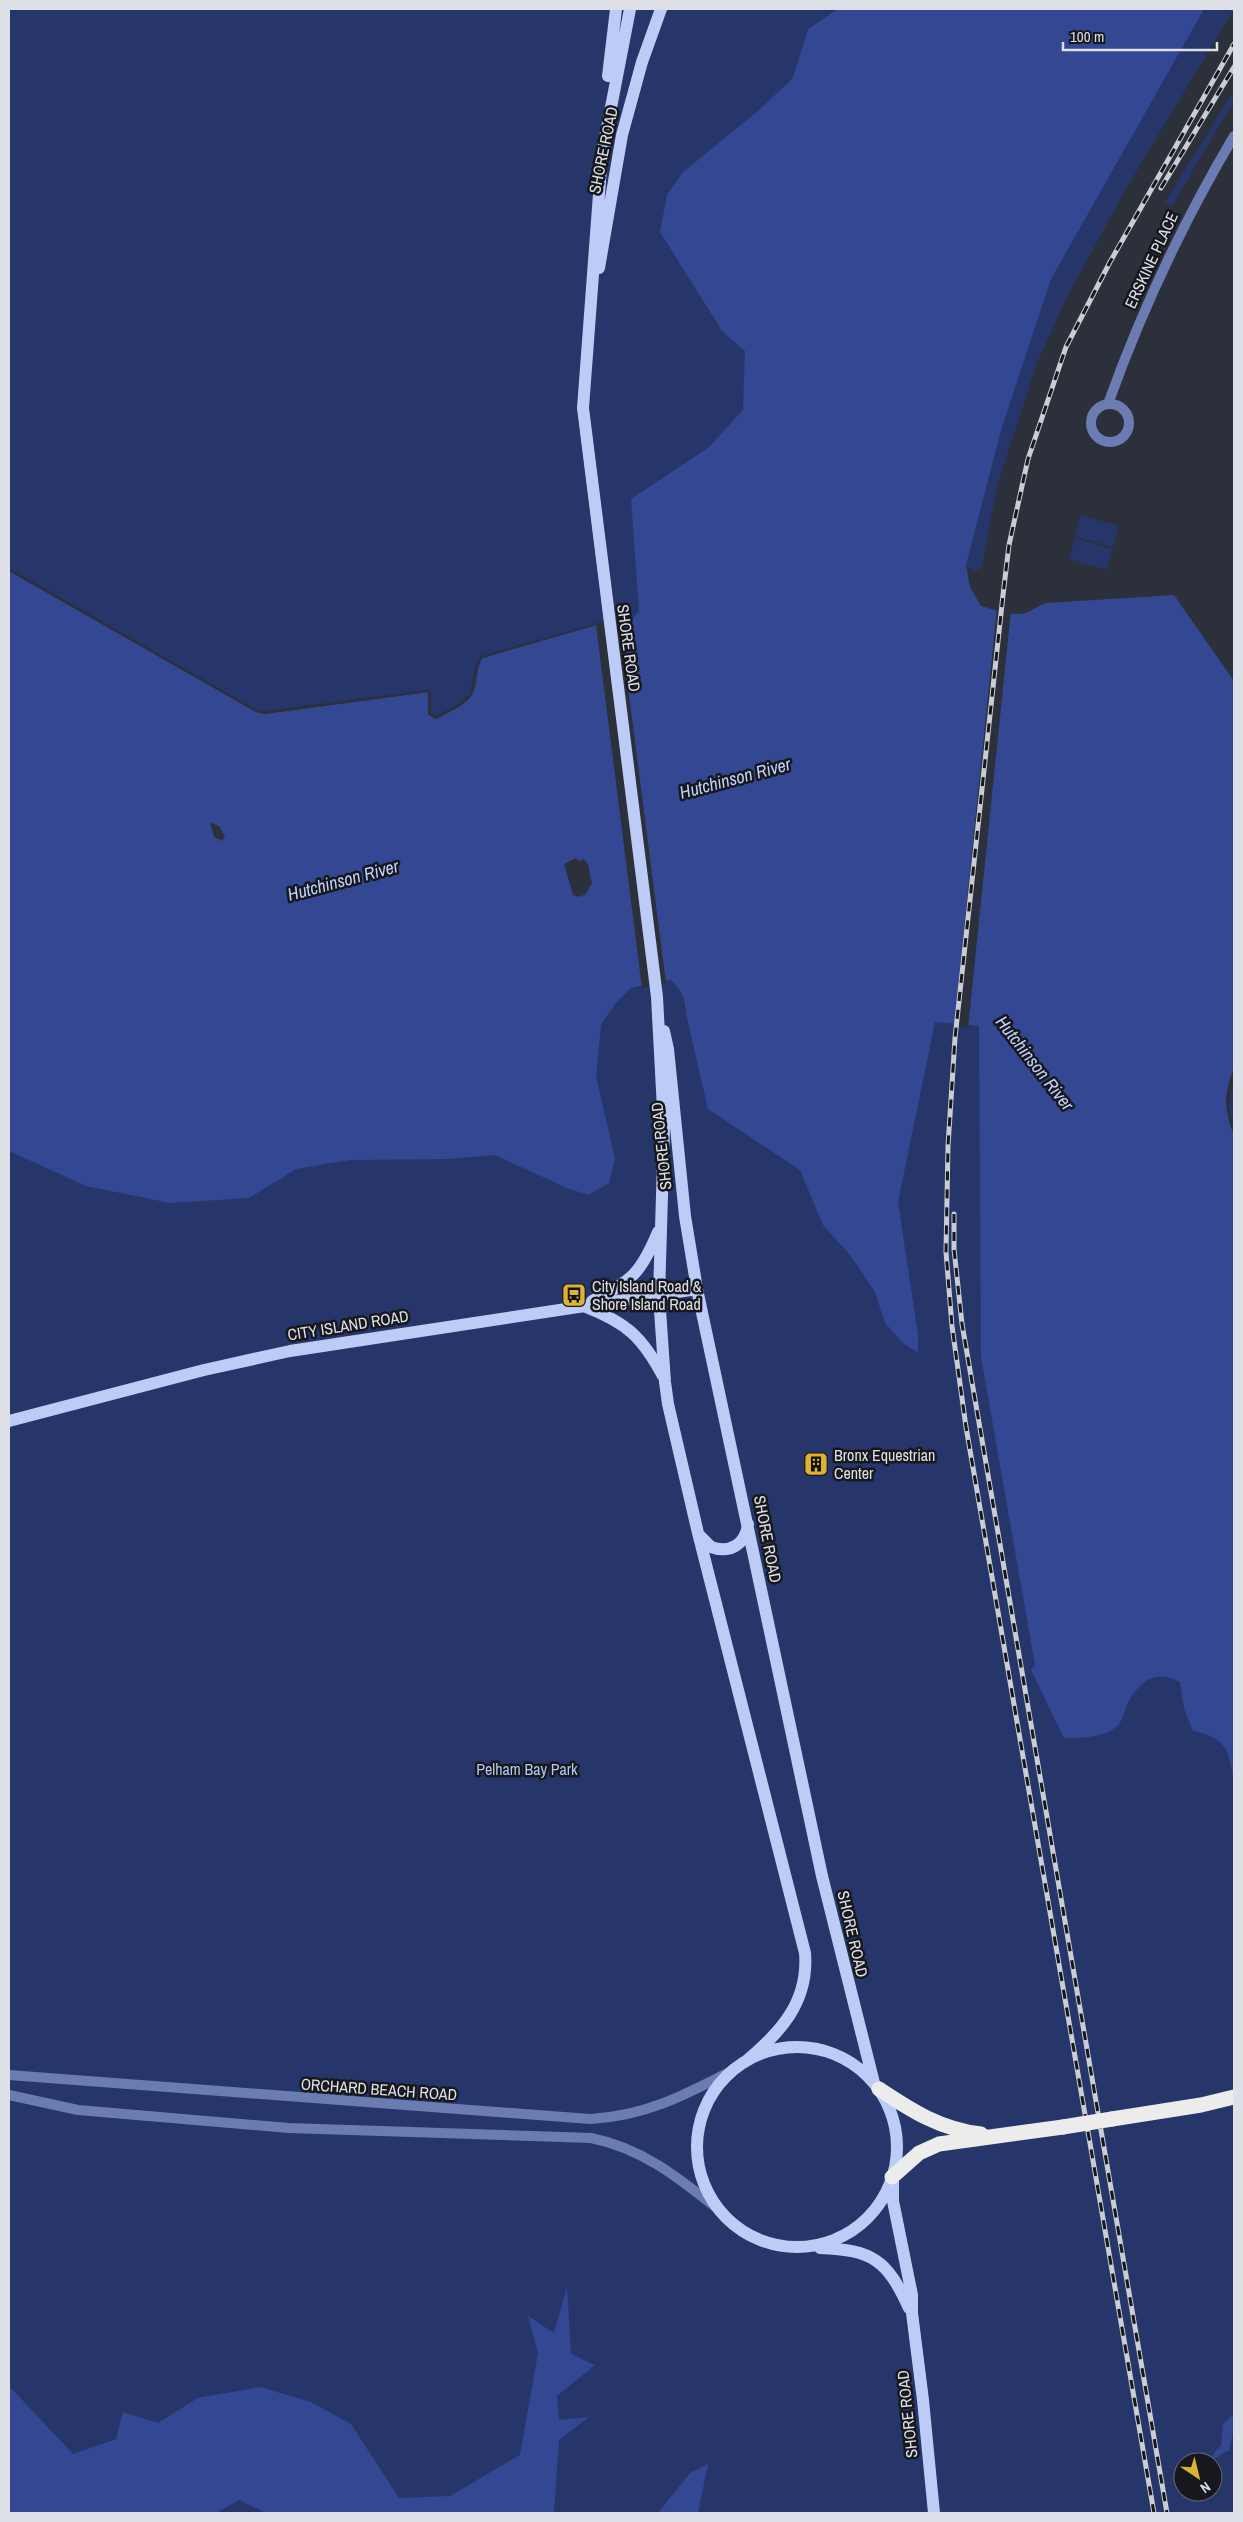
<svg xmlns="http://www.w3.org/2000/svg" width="1243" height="2522" font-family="'Archivo Narrow',sans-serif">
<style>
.green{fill:#27366a;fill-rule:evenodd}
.water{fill:#334792;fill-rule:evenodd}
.pier{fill:#2c303a}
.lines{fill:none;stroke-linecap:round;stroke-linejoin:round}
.minor{stroke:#6a7cb1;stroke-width:10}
.major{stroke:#bcccf7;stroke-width:12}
.highway{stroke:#ececec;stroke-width:15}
.rail-casing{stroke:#cbcdd4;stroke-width:5}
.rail{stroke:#16181d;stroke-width:3;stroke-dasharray:9;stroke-linecap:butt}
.highway-bridge{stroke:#ececec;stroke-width:15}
.labels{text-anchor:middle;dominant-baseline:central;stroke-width:5;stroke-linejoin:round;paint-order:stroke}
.street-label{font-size:16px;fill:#dee0e7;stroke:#16181d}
.poi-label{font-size:16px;fill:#dee0e7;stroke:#16181d;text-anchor:start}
.park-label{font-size:16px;fill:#b6c6f1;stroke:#16181d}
.water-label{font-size:18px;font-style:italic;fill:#c1d1fc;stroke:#16181d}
</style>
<rect width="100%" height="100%" fill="#2c303a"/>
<path class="green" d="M 9,9 L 1234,9 L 1127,187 L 1066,299 L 1037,363 L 997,486 L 982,567 L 974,572 L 966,566 L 970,587 L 981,606 L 820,576 L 482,658 C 471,698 474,698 436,719 L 428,714 L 428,692 L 256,712 L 9,571 Z
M 1234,90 L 1234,101 L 1172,206 L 1165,202 Z
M 1081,515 L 1119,526 L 1113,547 L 1075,536 Z
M 1075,538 L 1112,549 L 1107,570 L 1069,559 Z
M 580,856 L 588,861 L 631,988 L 671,980 L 682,990 L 686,1014 L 935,1022 L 979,1026 L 1234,1292 L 1234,2513 L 9,2513 L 9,1122 L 561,860 ZM 576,858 L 579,861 L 584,859 L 588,864 L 592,883 L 586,894 L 579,897 L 573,895 L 564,864 ZM 1183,2462 L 1213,2462 L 1213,2492 L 1183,2492 Z
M 1234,1085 L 1234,1124 C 1227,1110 1229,1099 1234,1085 Z"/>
<path class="water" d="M 838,9 L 1204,9 L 1051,279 L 1001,430 L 966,565 L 970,587 L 981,606 C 993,609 1016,618 1028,612 C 1035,609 1039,605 1046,603 L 1174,595 L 1234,681 L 1234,1067 C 1224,1095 1223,1107 1234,1135 L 1234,1783 C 1229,1751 1228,1738 1193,1731 L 1184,1708 L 1180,1682 C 1159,1670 1142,1678 1130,1699 C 1125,1707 1124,1717 1119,1724 C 1108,1738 1080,1738 1064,1738 L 1031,1670 L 1035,1665 L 981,1357 L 979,1026 L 935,1022 L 898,1202 L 918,1335 L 918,1353 L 904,1344 L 885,1323 L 875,1292 L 850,1255 L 823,1225 L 800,1170 L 708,1109 L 686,1014 C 685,998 682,991 671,980 L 631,988 L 616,1003 L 601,1025 L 596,1076 L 615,1159 L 609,1183 L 588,1195 L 567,1188 L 495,1155 L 447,1159 L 350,1160 L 296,1169 L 249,1198 L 170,1203 L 86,1186 L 9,1151 L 9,571 L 256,712 L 264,714 L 428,692 L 428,714 L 436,719 C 447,713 467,705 473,693 C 478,682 476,669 482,658 L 615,620 L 633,619 L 639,611 L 631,499 L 708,448 L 743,410 L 745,351 L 722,331 L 660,232 L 667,195 L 683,172 L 758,111 L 793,78 L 808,29 ZM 210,822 L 220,827 L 225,837 L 222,841 L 214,837 ZM 576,858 L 579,861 L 584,859 L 588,864 L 592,883 L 586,894 L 579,897 L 573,895 L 564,864 Z
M 567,2287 L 571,2354 L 595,2365 L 557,2396 L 559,2420 L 589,2417 L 559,2440 L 554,2513 L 266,2513 L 239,2500 L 216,2513 L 9,2513 L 9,2386 L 73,2454 L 116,2439 L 123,2412 L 158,2423 L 198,2398 L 260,2387 L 311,2402 L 351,2424 L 399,2498 L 450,2496 L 520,2455 L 538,2353 L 528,2316 L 554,2333 Z
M 1234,2414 L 1234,2427 L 1229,2451 C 1220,2452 1215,2462 1207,2462 L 1221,2445 L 1223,2424 Z
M 708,2464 L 698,2513 L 658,2513 L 690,2473 Z"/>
<path class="pier" d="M 9,568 L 257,710 L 264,711 L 428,690 L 431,692 L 431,713 L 436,716 L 459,704 L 470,693 L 475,666 L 481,656 L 619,617 L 666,983 L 642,988 L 596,625 L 482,658 L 478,667 L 472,694 L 460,706 L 436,719 L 428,714 L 428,692 L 264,714 L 256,712 L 9,571 Z
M 997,608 L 1011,610 L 968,1028 L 954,1026 Z"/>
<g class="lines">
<path class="minor" d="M1091 423a19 19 0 1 1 38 0a19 19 0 1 1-38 0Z
M 1108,404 C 1142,309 1183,222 1234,136
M 9,2075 L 590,2119 C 647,2116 687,2094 737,2068
M 9,2095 L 78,2110 L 289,2128 L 591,2138 C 642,2148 679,2178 719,2210"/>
<path class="major" d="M 630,9 L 602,154 L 583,408 L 657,997 L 664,1128 L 659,1296 L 665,1382 L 668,1404 L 698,1533 L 805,1953 C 809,2002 780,2033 745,2062
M 608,76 L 616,9
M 599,268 L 622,135 L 642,62 L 661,9
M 664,1031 L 668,1049 L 685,1216 L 697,1289 L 822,1876 L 874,2083
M 592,1301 C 632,1281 641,1273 658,1232
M 586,1307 C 627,1323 642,1337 663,1376
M 9,1421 L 204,1370 L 290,1351 L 697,1289
M 699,1535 L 711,1547 C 730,1554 746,1544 748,1524
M697 2147a100 100 0 1 1 200 0a100 100 0 1 1-200 0Z
M 893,2182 L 893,2201 L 912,2295 L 912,2313 L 923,2400 L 934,2513
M 820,2248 C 873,2250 887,2260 909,2308"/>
<path class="highway" d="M 879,2089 C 912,2111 940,2129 981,2134
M 1112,2119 L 1201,2105 L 1234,2097
M 892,2177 L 919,2153 L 939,2144 L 1063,2127"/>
<g class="rail-casing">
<path id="rail" d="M 1161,188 L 1234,67
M 954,1214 L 954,1249 L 962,1324 L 1167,2513
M 1154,2513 L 966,1427 L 952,1326 L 946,1252 L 948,1146 L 955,1038 L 1003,595 L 1009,545 L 1028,459 L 1066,347 L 1110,262 L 1234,44"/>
</g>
<use href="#rail" class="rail"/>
<path class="highway-bridge" d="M 1063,2127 L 1112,2119"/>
</g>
<defs>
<g id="bus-square" transform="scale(1.25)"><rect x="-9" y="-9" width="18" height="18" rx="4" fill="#dcb233" stroke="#16181d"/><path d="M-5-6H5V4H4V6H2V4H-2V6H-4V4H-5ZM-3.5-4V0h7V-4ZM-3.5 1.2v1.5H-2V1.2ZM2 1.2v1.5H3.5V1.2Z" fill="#111"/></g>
<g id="building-square" transform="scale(1.25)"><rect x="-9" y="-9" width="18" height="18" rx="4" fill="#dcb233" stroke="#16181d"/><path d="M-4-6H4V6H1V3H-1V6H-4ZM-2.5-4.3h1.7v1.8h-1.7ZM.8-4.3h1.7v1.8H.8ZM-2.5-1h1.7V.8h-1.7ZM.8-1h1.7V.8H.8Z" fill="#111"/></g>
</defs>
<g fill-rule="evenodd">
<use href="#bus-square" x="574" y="1295"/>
<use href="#building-square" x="816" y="1464"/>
</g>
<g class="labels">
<g class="street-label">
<text transform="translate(603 150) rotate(-78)">SHORE ROAD</text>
<text transform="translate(1151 260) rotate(-65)">ERSKINE PLACE</text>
<text transform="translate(629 648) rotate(82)">SHORE ROAD</text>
<text transform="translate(661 1146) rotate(-96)">SHORE ROAD</text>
<text transform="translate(348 1325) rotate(-9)">CITY ISLAND ROAD</text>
<text transform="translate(768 1539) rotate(79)">SHORE ROAD</text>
<text transform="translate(853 1934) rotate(77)">SHORE ROAD</text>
<text transform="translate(379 2089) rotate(4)">ORCHARD BEACH ROAD</text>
<text transform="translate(907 2414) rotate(-96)">SHORE ROAD</text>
</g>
<g class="poi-label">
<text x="592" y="1286">City Island Road &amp;<tspan x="592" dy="18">Shore Island Road</tspan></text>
<text x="834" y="1455">Bronx Equestrian<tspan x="834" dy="18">Center</tspan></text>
</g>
<g class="park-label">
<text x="527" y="1769">Pelham Bay Park</text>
</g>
<g class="water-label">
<text transform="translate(735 778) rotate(-15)">Hutchinson River</text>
<text transform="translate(343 880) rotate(-15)">Hutchinson River</text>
<text transform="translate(1035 1063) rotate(52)">Hutchinson River</text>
</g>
</g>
<rect width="1243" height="2522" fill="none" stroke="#dee0e7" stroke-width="20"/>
<g transform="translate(1198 2477) rotate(145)"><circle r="24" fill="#16181d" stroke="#66686e"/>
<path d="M0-4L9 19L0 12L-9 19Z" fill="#dcb233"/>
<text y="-8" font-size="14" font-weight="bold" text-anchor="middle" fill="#dee0e7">N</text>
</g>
<path d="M1063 42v8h154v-8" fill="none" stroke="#dee0e7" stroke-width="2.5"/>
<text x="1070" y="42" font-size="15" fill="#dee0e7" stroke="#16181d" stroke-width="4" paint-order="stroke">100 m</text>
</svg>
